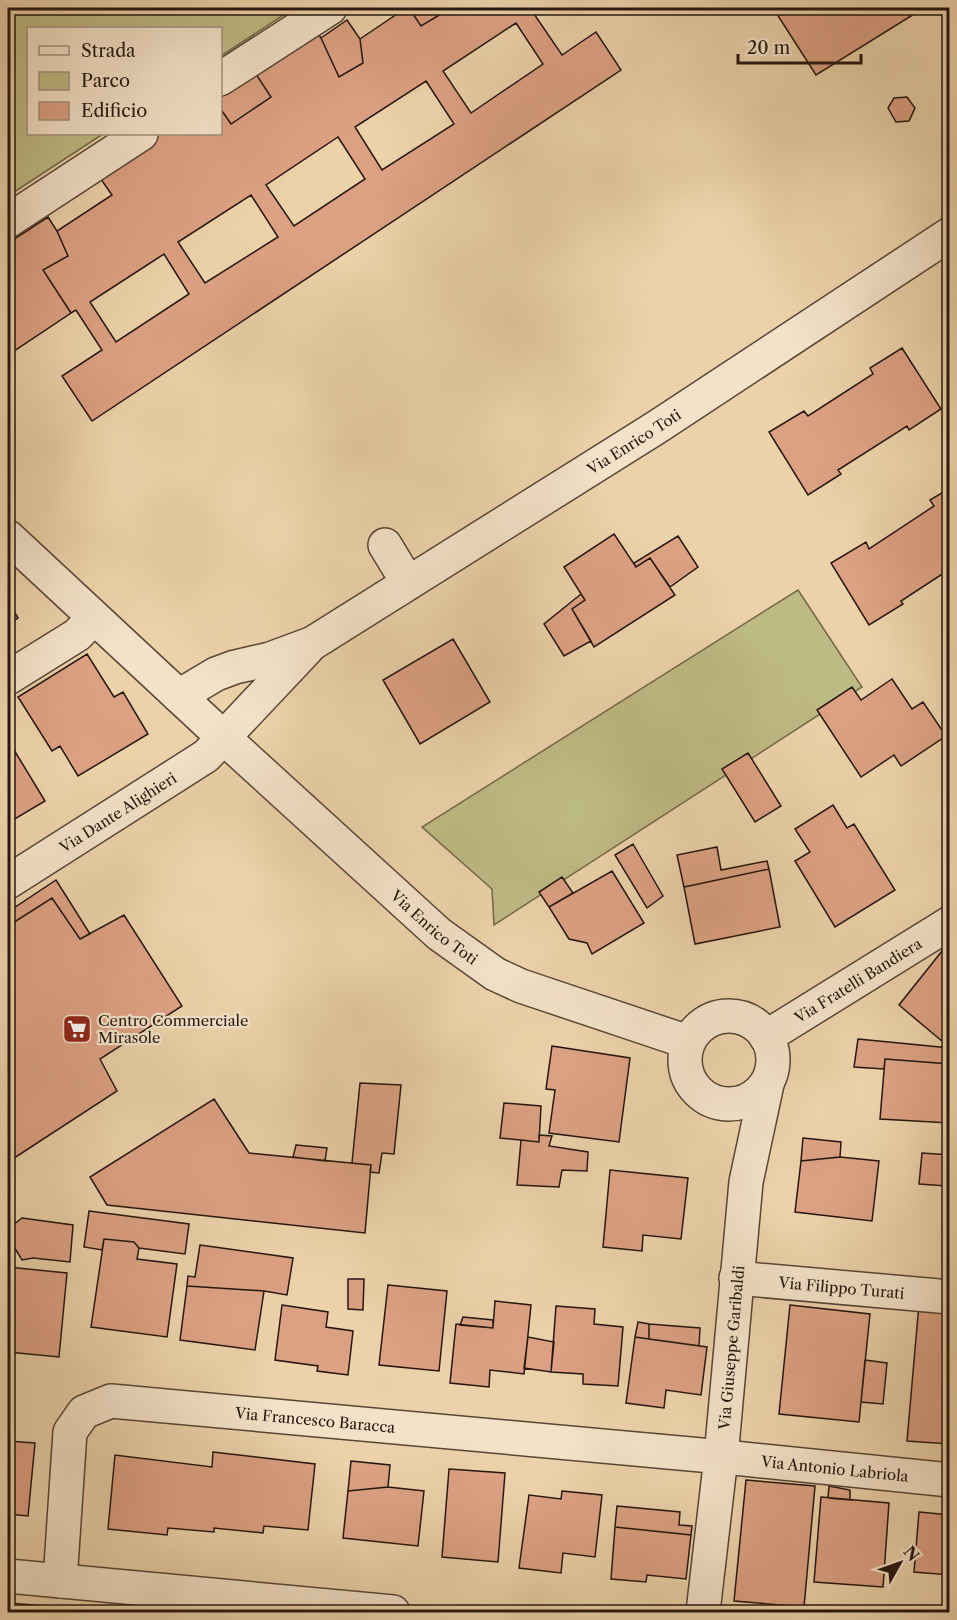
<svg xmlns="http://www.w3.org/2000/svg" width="957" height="1620" font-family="'Libre Caslon Text',serif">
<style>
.green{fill:#beba84;stroke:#72684a;stroke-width:1.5}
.building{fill:#dca183;stroke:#251610;stroke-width:1.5;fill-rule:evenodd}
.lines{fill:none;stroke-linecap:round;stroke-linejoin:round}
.minor-casing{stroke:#574536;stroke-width:36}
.minor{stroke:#f3e2c8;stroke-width:33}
.labels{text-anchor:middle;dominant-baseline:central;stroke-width:4.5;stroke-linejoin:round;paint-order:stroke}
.street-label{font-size:15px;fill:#251610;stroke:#f3e2c8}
.poi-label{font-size:15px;fill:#251610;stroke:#f3e2c8;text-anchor:start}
</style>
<rect width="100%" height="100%" fill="#ecd2aa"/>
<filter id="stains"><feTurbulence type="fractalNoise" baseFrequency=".00333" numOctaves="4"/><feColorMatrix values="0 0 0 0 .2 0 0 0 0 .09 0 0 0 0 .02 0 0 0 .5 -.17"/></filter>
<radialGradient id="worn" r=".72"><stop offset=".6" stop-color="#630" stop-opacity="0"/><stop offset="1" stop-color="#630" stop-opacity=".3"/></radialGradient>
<path class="green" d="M 8,8 L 294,8 L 221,56 L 220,28 L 28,28 L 28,134 L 103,134 L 8,196 Z
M 798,590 L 862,687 L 494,925 L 492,889 L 422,827 Z"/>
<path class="building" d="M 406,8 L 409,8 L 421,26 L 451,8 L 530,8 L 562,55 L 596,32 L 621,70 L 92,421 L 62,376 L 102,350 L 76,310 L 71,313 L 43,270 L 68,256 L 57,231 L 112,195 L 96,172 L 155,134 L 220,134 L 220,108 L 231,124 L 271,97 L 252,68 L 314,27 L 321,38 L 339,77 L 363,63 L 360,39 ZM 516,23 L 543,64 L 471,113 L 443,71 ZM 426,81 L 454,124 L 382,170 L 355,127 ZM 338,137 L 365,179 L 294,226 L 266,185 ZM 251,195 L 278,237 L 205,283 L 178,242 ZM 164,254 L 189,294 L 116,342 L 90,302 Z
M 409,8 L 451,8 L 421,26 Z
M 530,8 L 544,8 L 535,14 Z
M 773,8 L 924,8 L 816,75 Z
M 347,20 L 360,39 L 363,63 L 339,77 L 321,38 Z
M 252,68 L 271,97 L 231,124 L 220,108 L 220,90 Z
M 907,97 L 915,108 L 909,121 L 896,122 L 888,108 L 894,98 Z
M 48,217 L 57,231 L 68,256 L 43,270 L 71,313 L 8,355 L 8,243 Z
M 902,348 L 941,409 L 909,430 L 907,426 L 838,470 L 841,474 L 808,495 L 769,432 L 804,411 L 808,416 L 873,374 L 870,368 Z
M 950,488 L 950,569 L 901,601 L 903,604 L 869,625 L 831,563 L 866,542 L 869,549 L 934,506 L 930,500 Z
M 614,534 L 636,567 L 650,558 L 675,595 L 594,647 L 572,609 L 585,600 L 564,567 Z
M 678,536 L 698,567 L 670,587 L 650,558 L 636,567 L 634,563 Z
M 581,594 L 585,600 L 572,609 L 591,641 L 564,656 L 544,624 Z
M 8,601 L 18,618 L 8,624 Z
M 453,639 L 490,702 L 420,744 L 383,680 Z
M 87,654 L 114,697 L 123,692 L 148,734 L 78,776 L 60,746 L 52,751 L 18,697 Z
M 892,679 L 912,709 L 923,702 L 946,736 L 901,766 L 894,755 L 861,777 L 817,710 L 852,687 L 861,700 Z
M 8,740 L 45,801 L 8,823 Z
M 748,753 L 781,806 L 755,822 L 722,769 Z
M 833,805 L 847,828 L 854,824 L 895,890 L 835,927 L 795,861 L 810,852 L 795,829 Z
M 633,844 L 663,896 L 647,908 L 615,855 Z
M 717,847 L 721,870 L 767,861 L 769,869 L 684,887 L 677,855 Z
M 769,869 L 780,927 L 695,944 L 684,887 Z
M 612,871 L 644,923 L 592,954 L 587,943 L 569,939 L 549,907 Z
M 562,877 L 573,893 L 549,907 L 539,892 Z
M 56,880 L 90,934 L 80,939 L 52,898 L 8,926 L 8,912 Z
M 52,898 L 80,939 L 124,915 L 182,1006 L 100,1059 L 117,1091 L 8,1162 L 8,926 Z
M 950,941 L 950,1034 L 943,1042 L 899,1005 Z
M 858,1039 L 950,1048 L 950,1064 L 885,1059 L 884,1069 L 854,1067 Z
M 552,1046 L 630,1058 L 619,1142 L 549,1133 L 555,1090 L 546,1089 Z
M 885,1059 L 950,1064 L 950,1123 L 880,1119 Z
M 360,1083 L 401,1085 L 394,1154 L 382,1153 L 379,1173 L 370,1172 L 371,1165 L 352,1163 Z
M 214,1099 L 249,1153 L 371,1165 L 365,1233 L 107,1205 L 90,1177 Z
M 504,1103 L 541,1106 L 539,1142 L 500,1138 Z
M 539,1135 L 552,1136 L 549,1146 L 588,1152 L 587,1171 L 562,1170 L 559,1187 L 517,1185 L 521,1140 L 539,1142 Z
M 803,1138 L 841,1142 L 840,1157 L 801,1161 Z
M 296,1145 L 327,1148 L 325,1161 L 293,1157 Z
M 922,1153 L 950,1155 L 950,1176 L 947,1186 L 919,1184 Z
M 840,1157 L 879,1161 L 872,1221 L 795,1212 L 801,1161 Z
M 610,1170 L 688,1178 L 681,1239 L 643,1235 L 642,1251 L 603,1247 Z
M 950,1176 L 950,1230 L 943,1230 L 947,1186 Z
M 89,1211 L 189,1224 L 185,1254 L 139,1248 L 134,1242 L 104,1239 L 102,1250 L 84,1247 Z
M 22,1218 L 73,1225 L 70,1262 L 33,1258 L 22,1260 L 8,1237 L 8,1229 Z
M 104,1239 L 134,1242 L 139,1248 L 137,1259 L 177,1264 L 167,1337 L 91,1327 Z
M 200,1245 L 293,1258 L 287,1295 L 264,1291 L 187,1286 L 188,1276 L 195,1277 Z
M 8,1267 L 67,1273 L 59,1357 L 8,1352 Z
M 348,1279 L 364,1279 L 363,1310 L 348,1309 Z
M 388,1285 L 447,1291 L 439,1371 L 379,1365 Z
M 187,1286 L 264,1291 L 255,1350 L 180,1340 Z
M 495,1301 L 531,1305 L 524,1374 L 490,1370 L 489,1387 L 450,1383 L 456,1324 L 493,1328 Z
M 919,1304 L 950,1307 L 950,1444 L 907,1441 Z
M 282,1305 L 328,1312 L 326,1327 L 353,1331 L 348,1375 L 317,1371 L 318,1366 L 275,1360 Z
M 790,1305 L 870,1314 L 859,1422 L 779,1414 Z
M 556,1306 L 595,1309 L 594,1324 L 623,1327 L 618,1386 L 583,1384 L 583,1374 L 551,1372 Z
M 463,1317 L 493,1320 L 493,1328 L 460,1325 Z
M 638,1322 L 649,1324 L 649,1339 L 635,1337 Z
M 649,1324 L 700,1328 L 699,1346 L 649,1339 Z
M 528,1337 L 554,1342 L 551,1372 L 524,1368 Z
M 635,1337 L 707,1347 L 701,1395 L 666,1390 L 664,1408 L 626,1403 Z
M 865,1360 L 887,1363 L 883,1404 L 861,1402 Z
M 8,1441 L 35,1443 L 28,1516 L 8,1514 Z
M 213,1452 L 315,1464 L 308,1530 L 264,1526 L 263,1533 L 214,1528 L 214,1532 L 168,1528 L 167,1535 L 108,1529 L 115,1455 L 212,1467 Z
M 351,1461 L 390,1465 L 388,1487 L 348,1491 Z
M 449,1469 L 505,1473 L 498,1562 L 442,1557 Z
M 746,1480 L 815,1486 L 804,1607 L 734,1601 Z
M 829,1486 L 850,1490 L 850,1500 L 828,1498 Z
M 388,1487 L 424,1491 L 418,1546 L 343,1538 L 348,1491 Z
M 562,1491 L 602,1495 L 595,1557 L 563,1553 L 561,1573 L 519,1568 L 529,1495 L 561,1499 Z
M 821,1497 L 889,1503 L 883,1587 L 814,1582 Z
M 617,1506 L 680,1512 L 679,1525 L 692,1526 L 691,1535 L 615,1527 Z
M 919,1512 L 950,1515 L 950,1575 L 914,1572 Z
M 615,1527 L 691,1535 L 686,1579 L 647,1575 L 646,1582 L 611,1579 Z
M 8,1603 L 59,1607 L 59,1612 L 8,1612 Z"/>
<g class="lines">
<g class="minor-casing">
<g id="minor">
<path d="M 220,79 L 330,8"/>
<path d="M 8,221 L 141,134"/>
<path id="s1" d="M 8,537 L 224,738 L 439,934 L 495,974 L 521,986 L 688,1042"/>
<path d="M 385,545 L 408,583"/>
<path d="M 8,678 L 77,635 L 94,618"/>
<path id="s2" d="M 179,696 L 216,674 L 235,667 L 270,659 L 313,643 L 657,427 L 950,234"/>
<path id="s3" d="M 8,882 L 206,756 L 307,649"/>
<circle cx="729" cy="1060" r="44"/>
<path id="s4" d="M 766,1037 L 950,923"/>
<path id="s5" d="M 736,1278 L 950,1297"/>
<path d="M 8,1576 L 393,1612"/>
<path id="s6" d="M 60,1581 L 70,1432 L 84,1412 L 111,1401 L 734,1458 L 950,1480"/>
<path id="s7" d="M 703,1612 L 721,1457 L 746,1182 L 767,1084"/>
</g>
</g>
<use href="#minor" class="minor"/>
</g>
<defs>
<g id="supermarket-square" transform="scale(1.5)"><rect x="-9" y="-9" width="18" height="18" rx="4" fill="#8f2418" stroke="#f3e2c8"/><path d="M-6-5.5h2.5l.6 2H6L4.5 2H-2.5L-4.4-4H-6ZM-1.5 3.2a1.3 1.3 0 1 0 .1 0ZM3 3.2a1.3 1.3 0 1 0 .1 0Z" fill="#fff"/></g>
</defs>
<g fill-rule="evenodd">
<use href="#supermarket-square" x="77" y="1029"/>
</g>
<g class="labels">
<g class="street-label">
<text stroke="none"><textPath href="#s2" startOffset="524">Via Enrico Toti</textPath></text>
<text stroke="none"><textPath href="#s3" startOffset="130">Via Dante Alighieri</textPath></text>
<text stroke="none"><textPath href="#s1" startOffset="578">Via Enrico Toti</textPath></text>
<text stroke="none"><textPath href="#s4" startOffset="108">Via Fratelli Bandiera</textPath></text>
<text stroke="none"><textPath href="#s5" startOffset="106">Via Filippo Turati</textPath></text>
<text stroke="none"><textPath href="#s7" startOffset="266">Via Giuseppe Garibaldi</textPath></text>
<text stroke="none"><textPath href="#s6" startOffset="408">Via Francesco Baracca</textPath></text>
<text stroke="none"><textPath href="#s6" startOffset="930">Via Antonio Labriola</textPath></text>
</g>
<g class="poi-label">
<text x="98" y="1020">Centro Commerciale<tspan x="98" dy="17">Mirasole</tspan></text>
</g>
</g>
<rect width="957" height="1620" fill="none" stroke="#ecd2aa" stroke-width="30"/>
<rect x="9" y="9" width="939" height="1602" fill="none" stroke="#251610" stroke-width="3"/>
<rect x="15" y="15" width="927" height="1590" fill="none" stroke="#251610" stroke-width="1.5"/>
<rect x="27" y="27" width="195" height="108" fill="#f3e2c8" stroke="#a1907e" stroke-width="1.5"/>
<rect x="39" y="46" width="30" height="9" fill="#f3e2c8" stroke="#a1907e" stroke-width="1.5"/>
<text x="81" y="57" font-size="18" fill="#251610">Strada</text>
<rect x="39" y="72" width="30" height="18" fill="#beba84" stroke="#a1907e" stroke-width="1.5"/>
<text x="81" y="87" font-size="18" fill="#251610">Parco</text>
<rect x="39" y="102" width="30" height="18" fill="#dca183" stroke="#a1907e" stroke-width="1.5"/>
<text x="81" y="117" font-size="18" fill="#251610">Edificio</text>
<g transform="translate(900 1563) rotate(50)" stroke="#f3e2c8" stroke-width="4.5" paint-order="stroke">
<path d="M0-4.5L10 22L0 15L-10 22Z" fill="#251610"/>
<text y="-9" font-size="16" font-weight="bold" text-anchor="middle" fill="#251610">N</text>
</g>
<path d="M738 54v9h123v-9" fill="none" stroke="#251610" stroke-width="3"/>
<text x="747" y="54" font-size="18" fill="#251610" stroke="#f3e2c8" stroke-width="4.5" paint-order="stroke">20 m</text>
<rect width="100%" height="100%" filter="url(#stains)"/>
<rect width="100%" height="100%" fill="url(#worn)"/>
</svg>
